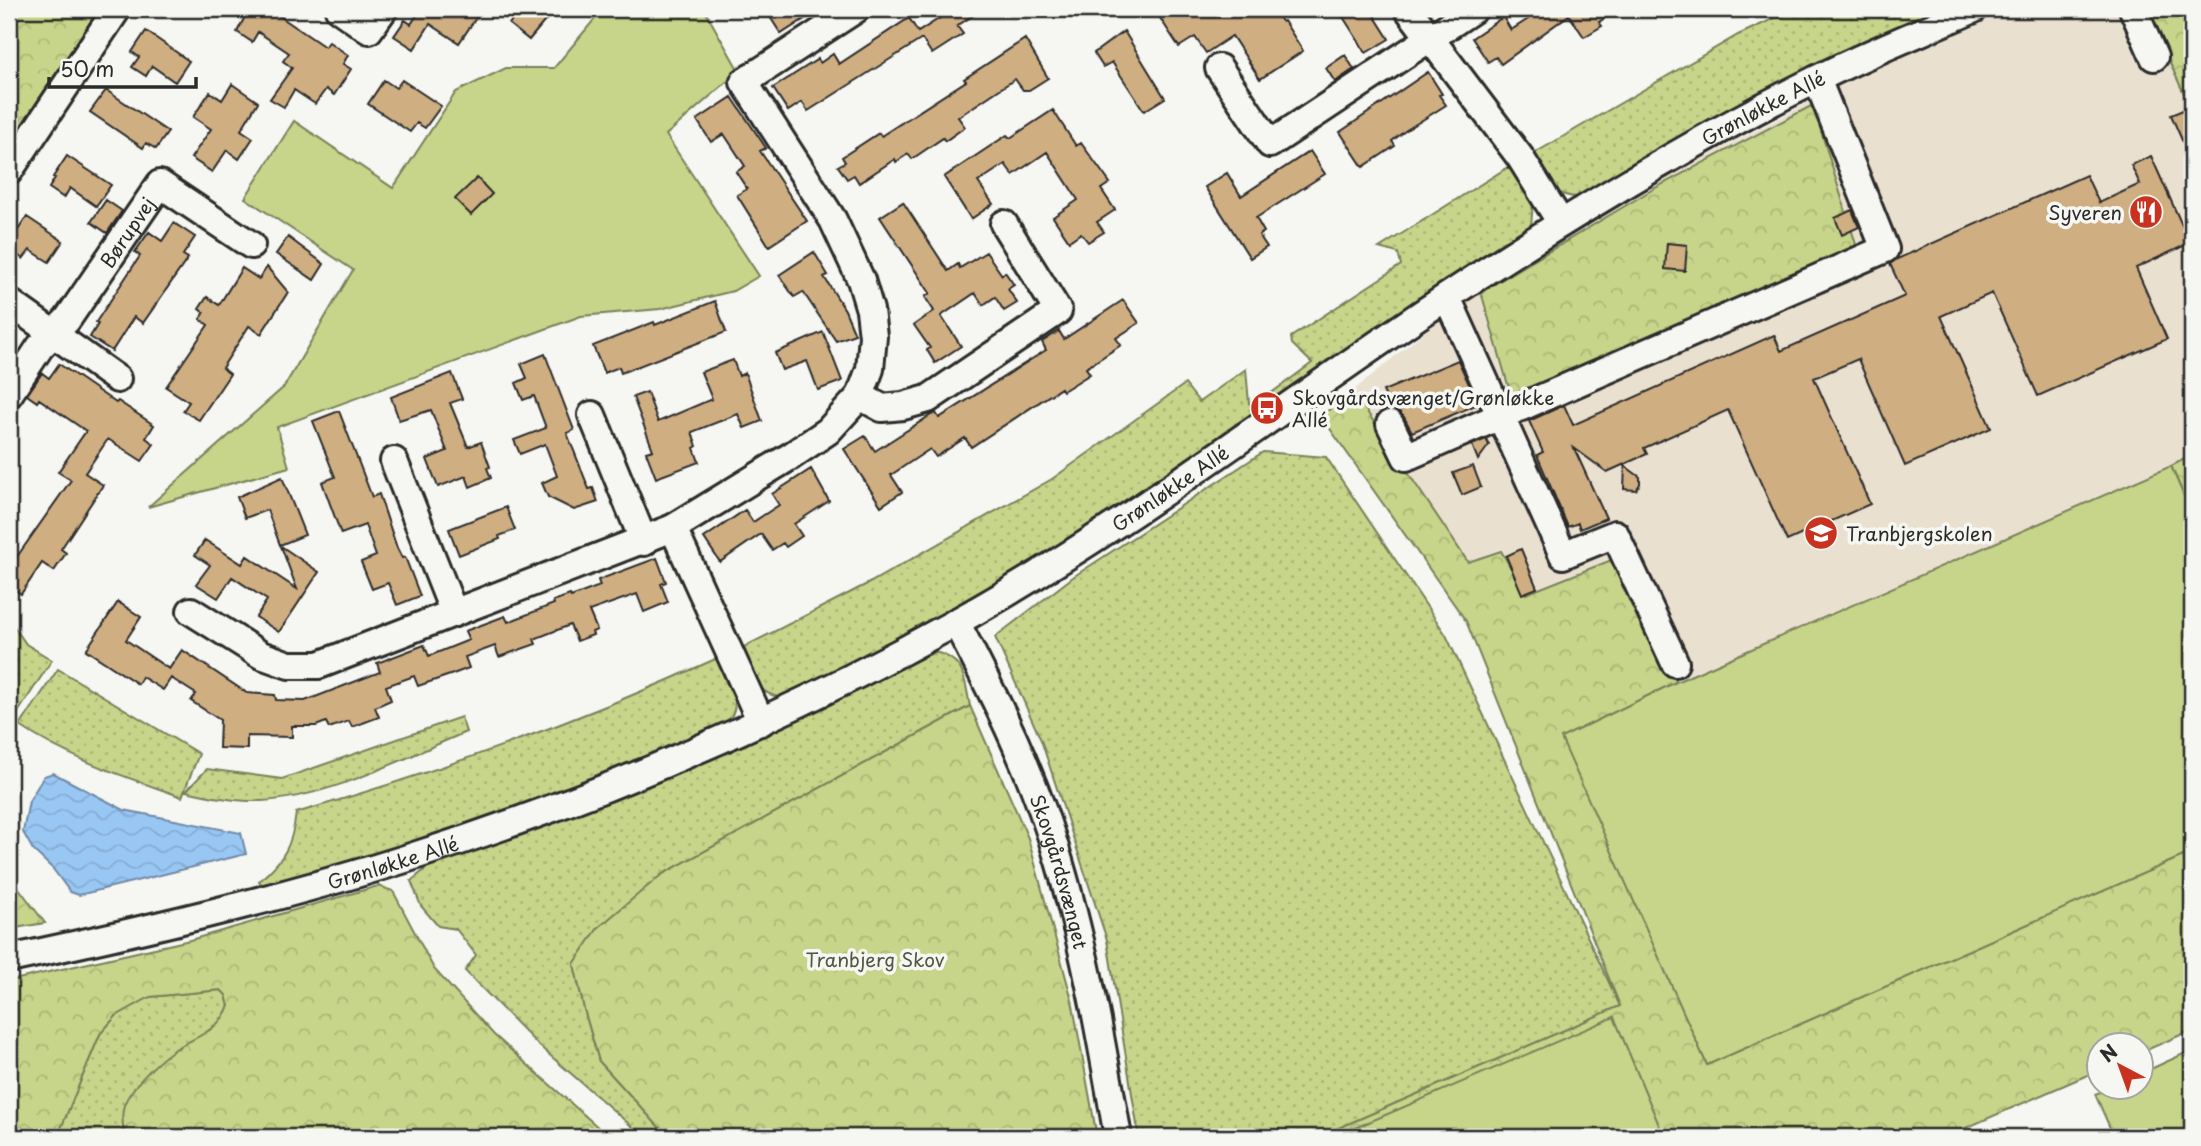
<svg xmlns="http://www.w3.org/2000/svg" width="2201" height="1146" font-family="'Playpen Sans',sans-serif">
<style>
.built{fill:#eae0d0}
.grass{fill:url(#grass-dots);stroke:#78805a;stroke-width:2}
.forest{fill:url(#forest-crowns);stroke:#78805a;stroke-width:2}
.green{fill:#c6d589;stroke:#78805a;stroke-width:2}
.water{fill:url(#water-waves);stroke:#6d89a4;stroke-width:2}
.building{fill:#cfae82;stroke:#2b2b2b;stroke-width:2}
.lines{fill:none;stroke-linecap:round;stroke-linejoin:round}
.minor-casing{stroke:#2b2b2b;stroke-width:32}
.minor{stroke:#f6f6f2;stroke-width:26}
.labels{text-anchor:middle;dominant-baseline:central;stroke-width:7;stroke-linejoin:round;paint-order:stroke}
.street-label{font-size:19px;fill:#2b2b2b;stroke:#f6f6f2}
.poi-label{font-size:19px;fill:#2b2b2b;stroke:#f6f6f2;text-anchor:start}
.park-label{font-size:19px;fill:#525642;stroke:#f6f6f2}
</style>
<defs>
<pattern id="grass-dots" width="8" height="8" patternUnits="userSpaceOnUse" patternTransform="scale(1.75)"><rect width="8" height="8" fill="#c6d589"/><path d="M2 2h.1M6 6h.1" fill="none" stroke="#aab776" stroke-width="1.8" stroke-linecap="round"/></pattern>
<pattern id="forest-crowns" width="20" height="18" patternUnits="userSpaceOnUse" patternTransform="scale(1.75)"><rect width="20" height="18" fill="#c6d589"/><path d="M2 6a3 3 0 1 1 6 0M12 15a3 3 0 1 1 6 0" fill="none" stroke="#aab776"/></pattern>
<pattern id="water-waves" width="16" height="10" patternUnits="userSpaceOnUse" patternTransform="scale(1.75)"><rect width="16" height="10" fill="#99c7f4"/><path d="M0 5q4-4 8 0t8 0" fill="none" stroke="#84abd1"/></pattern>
</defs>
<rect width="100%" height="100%" fill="#f6f6f2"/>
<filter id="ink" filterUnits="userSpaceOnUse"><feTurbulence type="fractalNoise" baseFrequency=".0143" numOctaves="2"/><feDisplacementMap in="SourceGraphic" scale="14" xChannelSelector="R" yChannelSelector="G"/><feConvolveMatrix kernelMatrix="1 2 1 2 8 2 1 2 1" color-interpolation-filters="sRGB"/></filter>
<g filter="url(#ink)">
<path class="built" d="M 2011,9 L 2145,9 L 2192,111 L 2192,455 L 2171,466 L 2192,515 L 2192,852 L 1707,1065 L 1619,557 L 1526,594 L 1468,562 L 1353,391 L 1459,303 L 1637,194 L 1844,83 Z"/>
<path class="grass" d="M 1795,9 L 1952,9 L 1583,197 C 1553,199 1544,179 1528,157 L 1738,35 Z
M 1510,166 L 1533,203 L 1531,226 L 1520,238 L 1262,409 L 1258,403 L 1312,363 L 1292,344 L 1291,337 L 1401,265 L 1398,253 L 1379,248 Z
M 1246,369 L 1249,403 L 1259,416 L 1117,513 L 945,615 L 782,698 C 754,693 750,673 738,650 L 871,582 L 1052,479 L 1185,384 L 1199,402 Z
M 1263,452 L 1326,457 L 1446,635 L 1620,1006 L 1318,1137 L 1139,1137 L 1107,940 L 1041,740 L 995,637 L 1073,577 Z
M 9,619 L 26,644 L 52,660 L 13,720 L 9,720 Z
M 935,652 C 966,660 964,678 970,706 L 661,875 L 574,964 L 584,1009 L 599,1061 L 668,1137 L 644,1137 L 537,1044 L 465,971 L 476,955 L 456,929 L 438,926 L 421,906 L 411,881 L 428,867 L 661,780 Z
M 720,657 C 728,679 747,706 724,725 C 716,732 703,736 693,741 L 423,842 L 262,885 L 259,881 C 284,860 292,846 296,813 C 440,771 582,720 720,657 Z
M 58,669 L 199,754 L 182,797 C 126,777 69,759 20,726 Z
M 461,717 L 466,732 C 401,759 332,797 261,801 C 236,802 211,797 186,791 L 207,769 L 282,779 Z
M 221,990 L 226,995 L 229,1006 L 223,1019 L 203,1035 L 172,1051 L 123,1128 L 125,1137 L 55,1137 L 59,1133 L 100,1034 L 116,1016 L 149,997 Z"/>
<path class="forest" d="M 9,9 L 99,9 L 9,144 Z
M 2145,9 L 2192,9 L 2192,111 Z
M 1813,105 L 1858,251 L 1513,402 L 1481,292 L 1655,188 Z
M 1353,391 L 1468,562 L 1501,551 L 1526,594 L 1619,557 L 1676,682 L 1562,738 L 1707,1065 L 2192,852 L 2192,1030 L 2142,1052 L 2142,1044 L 2100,1044 L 2099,1070 L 1945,1137 L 1318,1137 L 1620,1006 L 1466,621 L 1321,416 Z
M 2192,455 L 2192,515 L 2171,466 Z
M 970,706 L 1028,838 L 1072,1000 L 1097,1137 L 668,1137 L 599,1061 L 584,1009 L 574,964 L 598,928 L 661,875 Z
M 9,875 L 45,923 L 9,929 Z
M 378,886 L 393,891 L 434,969 L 494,1035 L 609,1137 L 125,1137 C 123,1128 121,1114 124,1105 C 130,1088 157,1062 171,1052 C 194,1036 216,1035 229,1006 L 226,995 L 221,990 L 150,997 L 116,1016 L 100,1034 L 59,1133 L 55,1137 L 9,1137 L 9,981 L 190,940 Z"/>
<path class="green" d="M 603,9 L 704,9 L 739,71 L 666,135 L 759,276 L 733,291 L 660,309 L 581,316 L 277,427 L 289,467 L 148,507 L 284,387 L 353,270 L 245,198 L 294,121 L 393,188 L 456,92 L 506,68 L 554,68 Z
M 2171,466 L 2192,515 L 2192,852 L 1707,1065 L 1561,738 L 1676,682 Z
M 1614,1017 L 1664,1137 L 1334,1137 Z
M 2192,1050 L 2192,1137 L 2114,1137 L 2095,1094 L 2112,1087 L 2142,1086 L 2142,1073 Z"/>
<path class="water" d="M 53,773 L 124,810 L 241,833 L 246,854 L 79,895 L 70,892 L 53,869 L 33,850 L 23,832 L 29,801 L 44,776 Z"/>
<path class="building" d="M 249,9 L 269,9 L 325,47 L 329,42 L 348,55 L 343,64 L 351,69 L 334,95 L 326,89 L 315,104 L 294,90 L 284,107 L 270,99 L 292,68 L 283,61 L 289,53 L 258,32 L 252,42 L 237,32 Z
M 407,9 L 482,9 L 459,43 L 430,24 L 414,49 L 394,36 L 405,20 L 411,24 L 417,15 Z
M 521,9 L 555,9 L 529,40 L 509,24 Z
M 765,9 L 820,9 L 781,34 Z
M 954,9 L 983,9 L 957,26 L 963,34 L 932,54 L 922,39 L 808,111 L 802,102 L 788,111 L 773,88 L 818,59 L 820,63 L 833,54 L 839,64 L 909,18 L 918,32 Z
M 1157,9 L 1273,9 L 1282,22 L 1284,21 L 1303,51 L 1260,79 L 1232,36 L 1206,53 L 1195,37 L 1179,47 L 1158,15 L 1160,14 Z
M 1338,9 L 1370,9 L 1389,39 L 1366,53 Z
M 1544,9 L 1619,9 L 1599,22 L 1602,26 L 1584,37 L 1569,15 L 1501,64 L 1496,57 L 1488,62 L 1472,38 L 1503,17 L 1511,30 Z
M 146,31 L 189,61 L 175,82 L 152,66 L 146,76 L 132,67 L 139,57 L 132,52 Z
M 1124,31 L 1165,98 L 1144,111 L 1112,62 L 1103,67 L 1094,53 Z
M 1025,39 L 1048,78 L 1029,90 L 1023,90 L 1015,79 L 958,117 L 965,127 L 945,141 L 943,138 L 912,159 L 908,154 L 896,162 L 895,159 L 859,183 L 854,175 L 847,179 L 838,166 L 845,162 L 842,157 L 879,133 L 881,136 L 966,81 L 964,79 Z
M 1345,55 L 1354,69 L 1335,82 L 1326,68 Z
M 1428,72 L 1442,94 L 1439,95 L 1446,105 L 1405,131 L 1392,141 L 1395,146 L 1363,167 L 1340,132 Z
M 384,80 L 396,88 L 402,80 L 441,106 L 425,128 L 417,123 L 410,132 L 368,104 Z
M 232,84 L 258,102 L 241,130 L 253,138 L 239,159 L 227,150 L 212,172 L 191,158 L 211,129 L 193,117 L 210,92 L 222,100 Z
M 106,90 L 168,132 L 156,149 L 146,143 L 143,148 L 90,112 Z
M 732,97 L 766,148 L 760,151 L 807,221 L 769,246 L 737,195 L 747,189 L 736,172 L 745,166 L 724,134 L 711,142 L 697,120 Z
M 2192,106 L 2192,163 L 2171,115 Z
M 1053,110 L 1076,146 L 1081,143 L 1110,183 L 1101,189 L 1115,210 L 1097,222 L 1104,232 L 1088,242 L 1081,233 L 1069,241 L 1053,217 L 1078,200 L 1047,152 L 1013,175 L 1005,164 L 978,182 L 993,204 L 971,219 L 944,177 L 1007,135 L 1010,138 Z
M 1310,151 L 1325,174 L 1256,218 L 1264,232 L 1259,235 L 1267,247 L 1250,258 L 1205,187 L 1227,173 L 1241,196 Z
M 67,156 L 111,185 L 96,206 L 70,188 L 64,198 L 49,188 L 55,178 L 53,177 Z
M 2151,156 L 2190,243 L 2136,268 L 2167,339 L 2038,396 L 1992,293 L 1941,316 L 1991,428 L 1905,466 L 1858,359 L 1814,378 L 1870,504 L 1787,541 L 1728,410 L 1644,448 L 1647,454 L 1607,472 L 1574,448 L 1606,518 L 1580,529 L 1578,523 L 1568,527 L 1537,455 L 1543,452 L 1529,421 L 1564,405 L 1573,425 L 1774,335 L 1781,351 L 1905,296 L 1890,264 L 1897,259 L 2086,175 L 2099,203 L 2140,184 L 2131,165 Z
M 477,178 L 492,194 L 471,215 L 455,199 Z
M 106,200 L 122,211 L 107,233 L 91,222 Z
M 903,202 L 948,271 L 958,264 L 960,268 L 986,252 L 1002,275 L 1005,272 L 1014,285 L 1008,289 L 1017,303 L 1004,311 L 995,297 L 983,305 L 975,293 L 941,316 L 961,346 L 935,363 L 927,350 L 930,348 L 914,325 L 934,311 L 925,297 L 930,293 L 880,217 Z
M 1852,210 L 1859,227 L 1842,235 L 1835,218 Z
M 27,217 L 63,241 L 49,262 L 30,250 L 23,259 L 9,249 L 9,243 Z
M 174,223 L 195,237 L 183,255 L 188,258 L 143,323 L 134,317 L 112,351 L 90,337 L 98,324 L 96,322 L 140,256 L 135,252 L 149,232 L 162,241 Z
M 288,237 L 324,264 L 314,280 L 276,254 Z
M 1667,243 L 1687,245 L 1685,271 L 1665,269 Z
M 814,252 L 828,275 L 824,277 L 845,310 L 855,334 L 836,341 L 803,292 L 794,297 L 779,275 Z
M 267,267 L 288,292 L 261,334 L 249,326 L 222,368 L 230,374 L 199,420 L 183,411 L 189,402 L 166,387 L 208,325 L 200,319 L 204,313 L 199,309 L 207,297 L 219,305 L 242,268 L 259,279 Z
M 1123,300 L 1139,323 L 1116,338 L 1121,345 L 1086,368 L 1090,374 L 1063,391 L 1061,388 L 971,447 L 965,438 L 936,457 L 930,449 L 891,475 L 902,492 L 881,506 L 844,449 L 865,436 L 875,451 L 931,415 L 936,413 L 939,418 L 1046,350 L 1042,342 L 1059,331 L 1064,339 Z
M 715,301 L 726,332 L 621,373 L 619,367 L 604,373 L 593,346 L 654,322 L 655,325 Z
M 823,332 L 842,381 L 818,390 L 807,361 L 782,370 L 775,353 Z
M 545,354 L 574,430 L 567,433 L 589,489 L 593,488 L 598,502 L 574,510 L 548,497 L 542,483 L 557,476 L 545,444 L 520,454 L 514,440 L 546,428 L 534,396 L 523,400 L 516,383 L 527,378 L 521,364 Z
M 733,360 L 739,376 L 745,373 L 762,421 L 744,428 L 738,414 L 692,432 L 697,446 L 694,448 L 699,462 L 656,478 L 646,452 L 653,450 L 633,397 L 647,392 L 658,422 L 712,399 L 701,372 Z
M 1458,360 L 1478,404 L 1412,432 L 1404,417 L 1398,411 L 1391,408 L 1383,391 Z
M 59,364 L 116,403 L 118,401 L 154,425 L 146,438 L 154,444 L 142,461 L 108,439 L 85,473 L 103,485 L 61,549 L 66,553 L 54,571 L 42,563 L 21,594 L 9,585 L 9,568 L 71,480 L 58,472 L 86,431 L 39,399 L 37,402 L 27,395 L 42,373 L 49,378 Z
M 452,373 L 462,399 L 450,403 L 468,447 L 481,442 L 490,467 L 487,468 L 491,478 L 470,487 L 466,476 L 438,487 L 427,459 L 447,451 L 431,410 L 399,420 L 391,397 Z
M 339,411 L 372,497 L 379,494 L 397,548 L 402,558 L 405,557 L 420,596 L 397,605 L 388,583 L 372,589 L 361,562 L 376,556 L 365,525 L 341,534 L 322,482 L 335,477 L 313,421 Z
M 1486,439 L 1489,445 L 1478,460 L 1472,445 Z
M 1473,466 L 1481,487 L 1462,495 L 1453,473 Z
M 1625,466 L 1640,477 L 1640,484 L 1636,490 L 1624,489 Z
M 811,469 L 829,501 L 794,524 L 802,536 L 786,547 L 783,543 L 772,550 L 761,534 L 720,562 L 704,538 L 745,510 L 753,522 L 779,505 L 772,494 Z
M 282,477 L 305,535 L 280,545 L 267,510 L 245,518 L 237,497 Z
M 506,507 L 515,530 L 499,536 L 500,539 L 459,555 L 449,529 Z
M 205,540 L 242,564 L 247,556 L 297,589 L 281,546 L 319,572 L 279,632 L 256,617 L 267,600 L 232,577 L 218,598 L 196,584 L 210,565 L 195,555 Z
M 1521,549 L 1537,588 L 1522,594 L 1506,556 Z
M 657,558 L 666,582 L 661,584 L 668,602 L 644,612 L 637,594 L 589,611 L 597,630 L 592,632 L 593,635 L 577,641 L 570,625 L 534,639 L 536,644 L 499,657 L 495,646 L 465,657 L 469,668 L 453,674 L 418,686 L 414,676 L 386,686 L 391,700 L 375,707 L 379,717 L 352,727 L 349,721 L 329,728 L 326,722 L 316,726 L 292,726 L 292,737 L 247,736 L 247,749 L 219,748 L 220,720 L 191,701 L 196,694 L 171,678 L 163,690 L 142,677 L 138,684 L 86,650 L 118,602 L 141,617 L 126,640 L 169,669 L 182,650 L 247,693 L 275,695 L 276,700 L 305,701 L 380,672 L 377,663 L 424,645 L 429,656 L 469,640 L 465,631 L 505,616 L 508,622 L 554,604 L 553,601 L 570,595 L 571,597 L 600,586 L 598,580 Z"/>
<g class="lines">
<g class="minor-casing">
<g id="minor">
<path d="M 339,9 L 369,30 L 384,9"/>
<path d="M 1408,9 L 1520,157 L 1561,223"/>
<path d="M 2133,9 L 2154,57"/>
<path d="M 1219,68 L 1270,144 L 1474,9"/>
<path d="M 9,171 L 117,9"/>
<path d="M 1447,297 L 1563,555 L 1615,534 L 1675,663"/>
<path d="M 9,302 L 117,379"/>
<path id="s1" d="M 9,394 L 40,347 L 67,320 L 160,184 L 251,245"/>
<path d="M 860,396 L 882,408 L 903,406 L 928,399 L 1058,311 L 1004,224"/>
<path d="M 592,415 L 644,542"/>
<path d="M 1390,424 L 1406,457 L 1885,249 L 1817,79"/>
<path d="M 394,461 L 454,613"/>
<path d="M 673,528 L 761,722"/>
<path d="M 191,611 L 261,655 L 289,665 L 319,665 L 673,528 L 791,456 L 828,431 L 860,396 L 870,369 L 873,336 L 870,310 L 861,280 L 833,220 L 744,82 L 856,9"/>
<path id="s2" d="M 956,622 C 996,699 1035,777 1059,861 C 1086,952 1102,1044 1118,1137"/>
<path id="s3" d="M 9,959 C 142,931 275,900 405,859 C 595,799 779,720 953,624 C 1128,527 1285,404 1451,294 C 1568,217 1687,144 1813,81 C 1865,54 1920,33 1974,9"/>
</g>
</g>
<use href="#minor" class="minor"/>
</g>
</g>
<defs>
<g id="restaurant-disc" transform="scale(1.75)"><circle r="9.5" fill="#c8321e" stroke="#f6f6f2"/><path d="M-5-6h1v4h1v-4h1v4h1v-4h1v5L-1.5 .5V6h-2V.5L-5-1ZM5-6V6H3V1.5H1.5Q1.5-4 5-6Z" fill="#fff"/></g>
<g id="bus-disc" transform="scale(1.75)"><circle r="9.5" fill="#c8321e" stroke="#f6f6f2"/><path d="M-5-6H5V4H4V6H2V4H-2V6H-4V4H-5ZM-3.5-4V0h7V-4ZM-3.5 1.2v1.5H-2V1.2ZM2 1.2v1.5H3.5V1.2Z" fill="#fff"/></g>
<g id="school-disc" transform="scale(1.75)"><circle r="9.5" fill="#c8321e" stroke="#f6f6f2"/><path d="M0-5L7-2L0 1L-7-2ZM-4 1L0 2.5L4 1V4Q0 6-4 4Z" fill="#fff"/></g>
</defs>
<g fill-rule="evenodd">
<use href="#restaurant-disc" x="2146" y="212"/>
<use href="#bus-disc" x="1267" y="408"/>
<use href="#school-disc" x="1821" y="533"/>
</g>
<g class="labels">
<g class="street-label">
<text stroke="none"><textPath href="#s3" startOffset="1967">Grønløkke Allé</textPath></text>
<text stroke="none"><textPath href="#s1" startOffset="201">Børupvej</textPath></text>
<text stroke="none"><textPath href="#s3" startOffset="1262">Grønløkke Allé</textPath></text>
<text stroke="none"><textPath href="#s3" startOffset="396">Grønløkke Allé</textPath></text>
<text stroke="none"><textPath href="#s2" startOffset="271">Skovgårdsvænget</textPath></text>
</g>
<g class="poi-label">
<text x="2122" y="212" text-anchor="end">Syveren</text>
<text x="1292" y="397">Skovgårdsvænget/Grønløkke<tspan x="1292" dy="22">Allé</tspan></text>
<text x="1846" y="533">Tranbjergskolen</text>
</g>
<g class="park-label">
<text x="875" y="959">Tranbjerg Skov</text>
</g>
</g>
<rect width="2201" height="1146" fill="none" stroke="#f6f6f2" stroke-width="35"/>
<rect x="18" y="18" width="2166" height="1111" fill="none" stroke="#2b2b2b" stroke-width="2.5" filter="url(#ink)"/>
<g transform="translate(2120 1066) rotate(319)"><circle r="33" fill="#f6f6f2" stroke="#a5a5a2" stroke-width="2"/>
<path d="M0-5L12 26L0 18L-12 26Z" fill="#c8321e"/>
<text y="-10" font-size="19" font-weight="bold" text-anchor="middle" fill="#2b2b2b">N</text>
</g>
<path d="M49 77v10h147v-10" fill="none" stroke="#2b2b2b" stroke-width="3.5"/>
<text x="60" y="77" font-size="21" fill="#2b2b2b" stroke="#f6f6f2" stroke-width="5" paint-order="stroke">50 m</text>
</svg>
